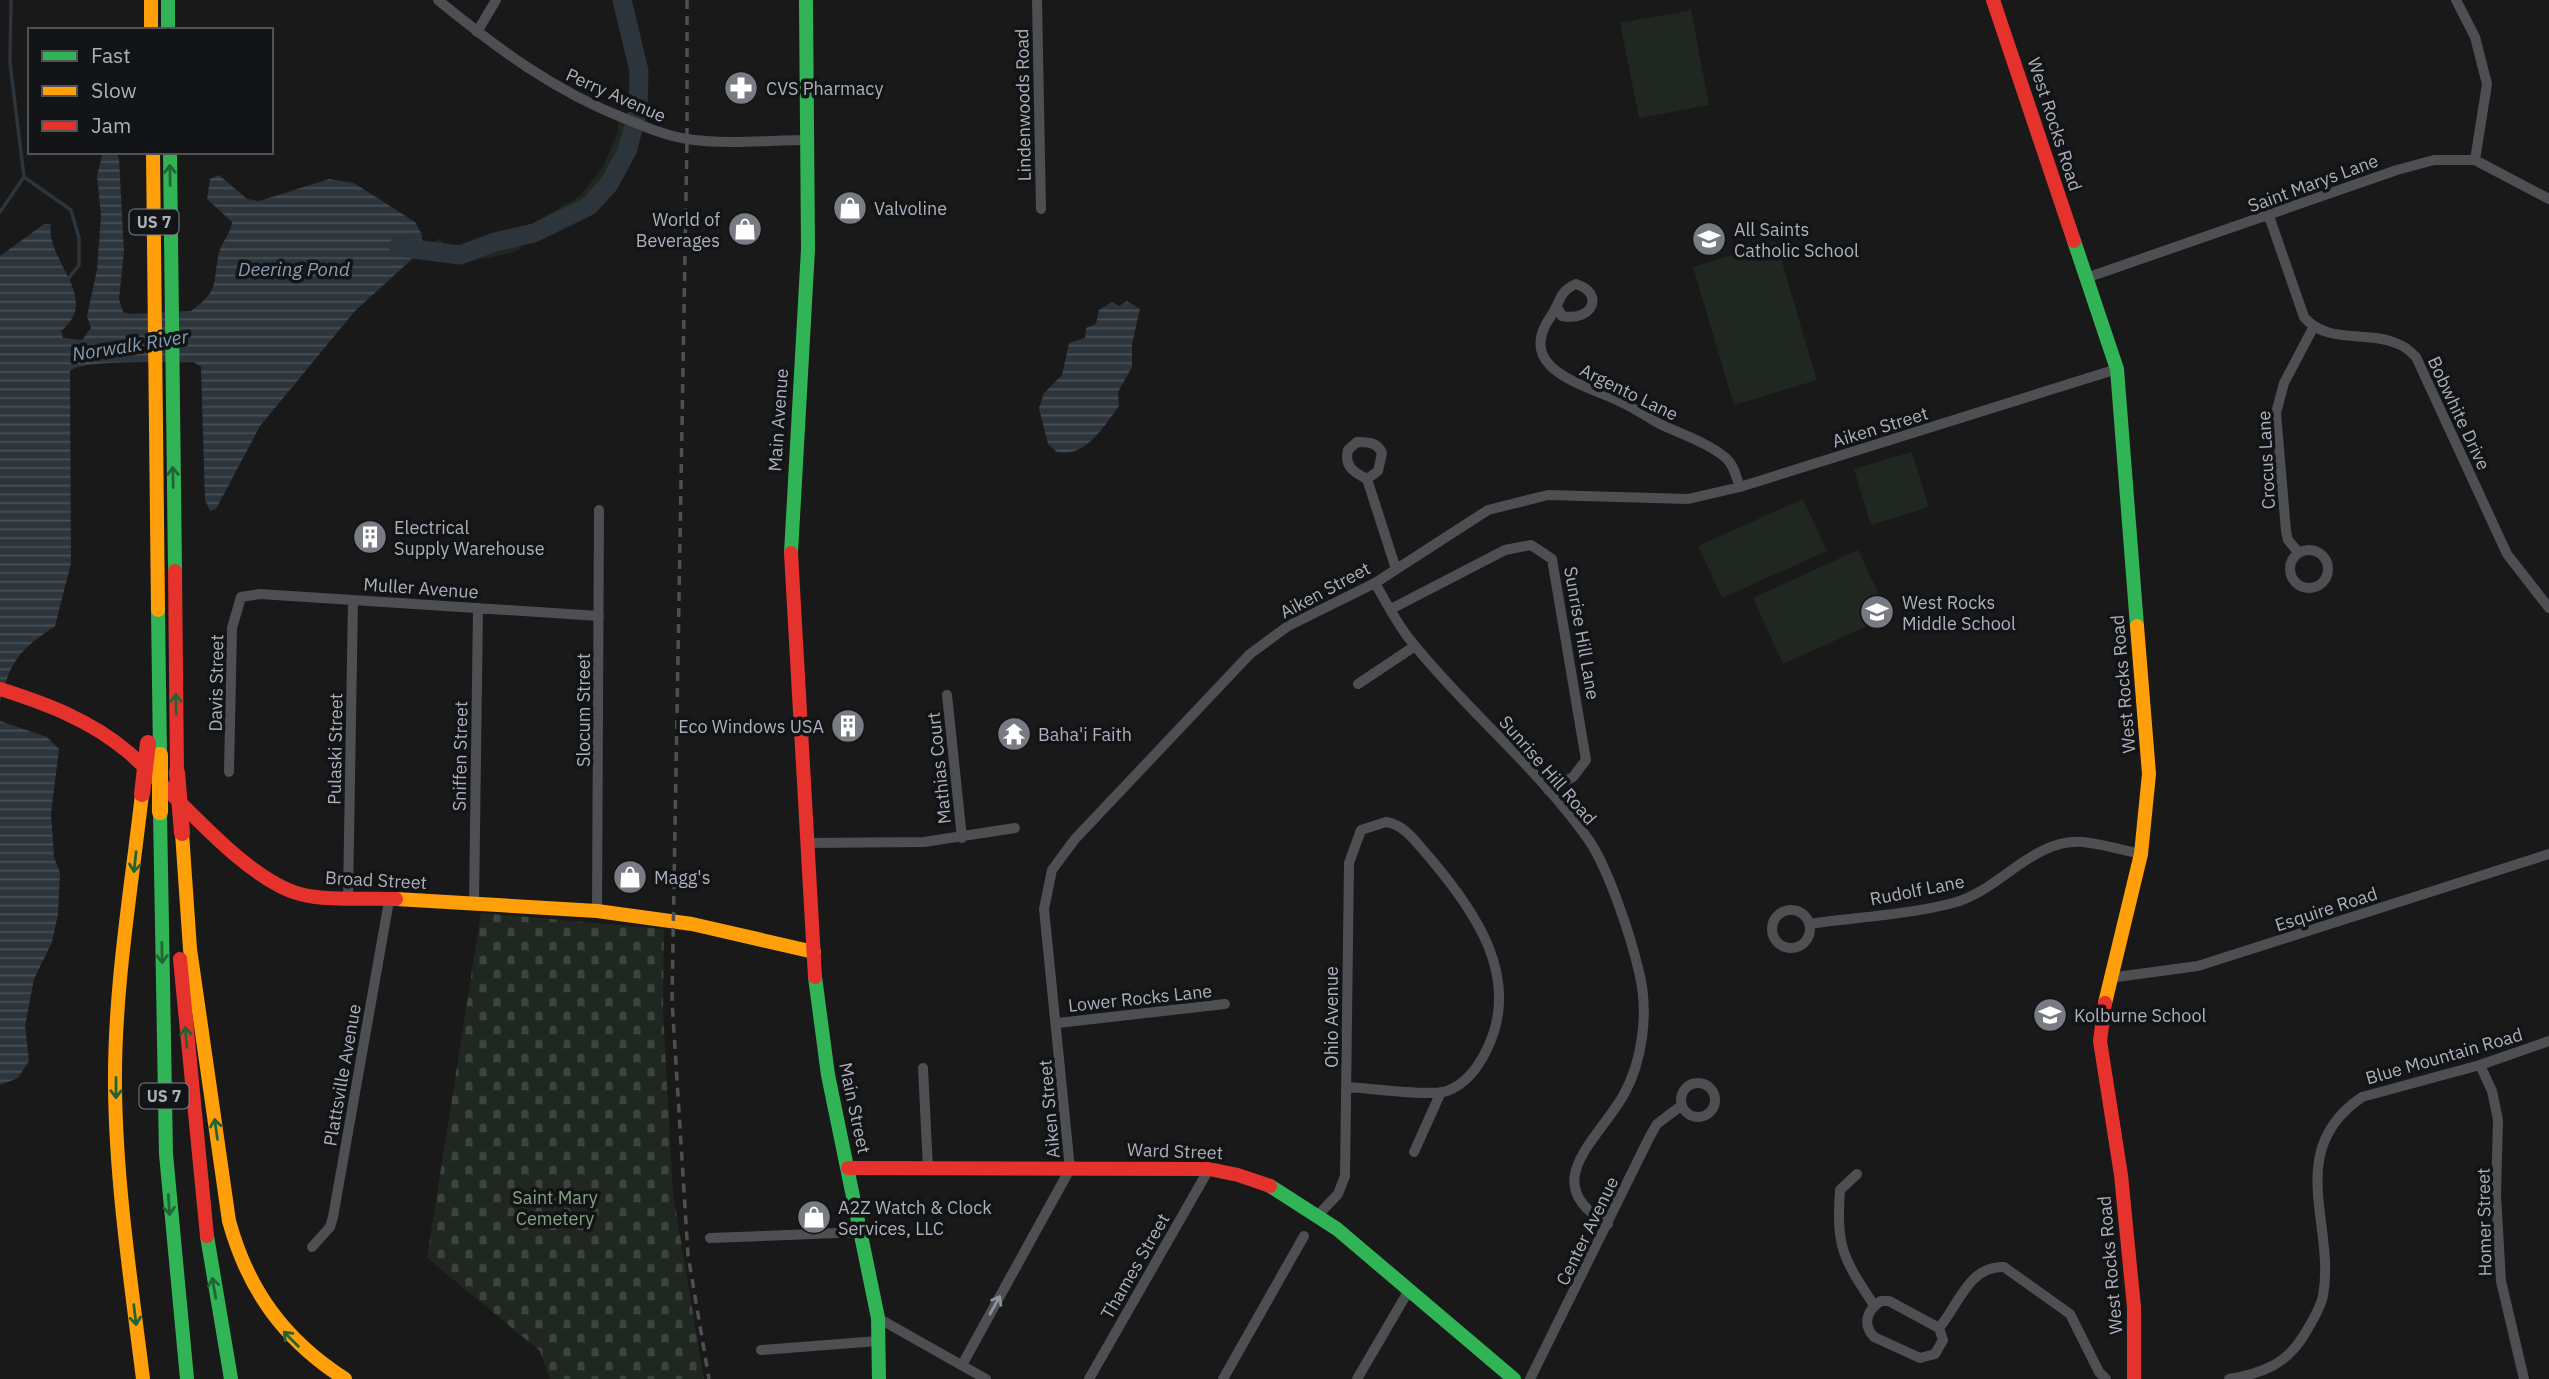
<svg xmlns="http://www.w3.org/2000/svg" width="2549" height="1379" font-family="'IBM Plex Sans',sans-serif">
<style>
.cemetery{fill:url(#cemetery-stones)}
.park{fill:#1f2720}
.water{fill:url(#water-rules)}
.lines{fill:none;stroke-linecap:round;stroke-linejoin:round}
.stream{stroke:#2d353c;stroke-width:3.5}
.river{stroke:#2d353c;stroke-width:19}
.street{stroke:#4e4f53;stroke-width:10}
.fast{stroke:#30b455;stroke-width:14}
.slow{stroke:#ff9f0a;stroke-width:14}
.jam{stroke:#e5322d;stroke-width:14}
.rail{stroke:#4e4f51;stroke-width:3.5;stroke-dasharray:9 7;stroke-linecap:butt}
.slow-bridge{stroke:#ff9f0a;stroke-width:16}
.jam-bridge{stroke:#e5322d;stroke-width:16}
.oneway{stroke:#226436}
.oneway2{stroke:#8f939b}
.labels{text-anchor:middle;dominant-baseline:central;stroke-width:7;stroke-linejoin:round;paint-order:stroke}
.shield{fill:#131416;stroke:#7d8189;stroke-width:2}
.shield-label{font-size:16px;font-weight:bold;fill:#abb0ba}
.poi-label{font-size:18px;fill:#abb0ba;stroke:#131416;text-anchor:start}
.street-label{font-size:18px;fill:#abb0ba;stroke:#131416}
.park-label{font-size:18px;fill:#83a484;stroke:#131416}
.water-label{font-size:19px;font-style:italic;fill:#839eb4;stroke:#131416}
</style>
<defs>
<pattern id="cemetery-stones" width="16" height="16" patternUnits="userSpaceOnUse" patternTransform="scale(1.75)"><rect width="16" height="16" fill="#1f2720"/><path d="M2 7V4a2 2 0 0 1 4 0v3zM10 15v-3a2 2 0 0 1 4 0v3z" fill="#3d443e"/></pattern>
<pattern id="water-rules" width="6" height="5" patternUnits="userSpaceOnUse" patternTransform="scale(1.75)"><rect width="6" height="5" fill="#2d353c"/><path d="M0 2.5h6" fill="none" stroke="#495056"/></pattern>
</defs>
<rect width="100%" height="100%" fill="#19191a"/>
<path class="cemetery" d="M 481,913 L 664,929 L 663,1011 L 673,1193 L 704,1379 L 550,1379 L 540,1351 L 427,1258 Z"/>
<path class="park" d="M 1691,10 L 1709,105 L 1639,118 L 1620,23 Z
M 619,111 L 628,115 C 627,145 610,186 584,205 C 562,221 533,228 518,251 C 489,258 457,269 434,247 L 438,238 L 450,249 L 479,250 L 512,243 L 527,227 L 580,196 L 603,167 L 618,132 Z
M 1776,242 L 1817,380 L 1734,405 L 1693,267 Z
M 1912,452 L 1929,507 L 1871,525 L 1854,469 Z
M 1803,499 L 1827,551 L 1722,598 L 1698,546 Z
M 1858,550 L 1889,616 L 1783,664 L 1753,598 Z"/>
<path class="water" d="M 103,152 L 116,152 L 119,159 L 124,251 L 119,299 L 123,312 L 129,314 L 191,311 C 221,290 212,282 219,253 C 222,241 231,234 232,222 L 207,199 L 210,179 L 219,175 L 247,199 L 259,201 L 329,179 L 354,183 L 415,222 L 422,235 L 422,250 L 355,311 L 260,426 L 216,509 L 210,511 L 205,500 L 201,367 L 194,362 C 172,363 82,359 70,371 L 71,563 L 55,626 C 18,651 11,660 0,702 L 0,256 L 44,224 L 51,224 C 45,261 102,298 61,331 L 63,338 L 82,340 L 91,328 L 87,316 L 97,270 L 101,216 L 97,176 Z
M 1127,301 L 1140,309 L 1132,344 L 1132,367 L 1118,392 L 1119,406 C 1103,428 1085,458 1057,452 L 1048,444 L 1039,408 L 1044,393 L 1062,375 L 1069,343 L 1085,338 L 1086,328 L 1096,324 L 1099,310 L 1112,302 L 1119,306 Z
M 0,721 L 47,737 L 59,749 L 51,813 L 54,857 L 60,873 L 58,914 L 52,942 L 34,979 L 25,1026 L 29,1061 L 18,1078 L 0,1085 Z"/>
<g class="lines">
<path class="stream" d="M 24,177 L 71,210 L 79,238 L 79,265 L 68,279
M 0,212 L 24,177 L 10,63 L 11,0"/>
<path class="river" d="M 398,247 L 460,255 L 495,242 L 534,233 L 589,206 L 609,184 L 627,151 L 638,111 L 639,71 L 622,0"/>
<path class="street" d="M 438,0 C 497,48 554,91 626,119 C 646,127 666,136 687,139 C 727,145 769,140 809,140
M 1037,0 L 1041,209
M 2456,0 L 2475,37 L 2487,84 L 2475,160
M 477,32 L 496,0
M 2269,216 L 2304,317 C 2327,345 2368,330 2398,344 C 2405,346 2411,352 2416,357 L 2507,554 L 2549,608
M 2086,278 L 2397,170 L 2434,160 L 2475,160 L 2549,199
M 1557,307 L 1562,316 C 1593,322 1605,293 1576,284 C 1558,292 1561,302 1551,316 C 1513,370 1587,385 1621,402 C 1634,408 1646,416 1658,423 C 1680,434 1707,442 1726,458 C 1734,465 1736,477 1740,487
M 1367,479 C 1353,472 1344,466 1348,450 L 1357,442 C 1368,442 1377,442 1382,453 L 1378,471 L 1367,479 L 1396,569
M2290 569a19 19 0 1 1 38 0a19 19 0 1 1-38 0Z
M 2299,553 L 2288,540 L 2286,531 L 2276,413 L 2284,383 L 2313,328
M 1375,583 C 1386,602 1397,624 1411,641 C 1466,710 1537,767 1588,839 C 1608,867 1631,937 1639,972 C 1649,1011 1643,1061 1623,1096 C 1596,1142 1537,1184 1608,1224
M 1391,609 L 1505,550 L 1531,545 L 1552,559 L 1586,760 L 1573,777 L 1548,790
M 1358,684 L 1415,646
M 947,695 L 962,838
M 229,772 L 232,628 L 241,597 L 260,594 L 599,616
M 808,843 L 924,842 L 1015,828
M 348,898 L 353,600
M 474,904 L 478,608
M1772 929a19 19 0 1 1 38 0a19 19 0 1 1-38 0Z
M 597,911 L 599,510
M 1809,924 C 1856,917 1907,915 1953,903 C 2000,891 2032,838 2083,842 C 2102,844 2122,850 2141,854
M 2109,978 L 2198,966 L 2549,854
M 1058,1023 L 1225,1004
M 2480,1065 L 2492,1091 L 2498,1120 L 2496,1195 L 2501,1281 L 2524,1379
M 923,1068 L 928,1169
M1681 1100a17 17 0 1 1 34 0a17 17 0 1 1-34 0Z
M 1414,1152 L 1441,1092
M 1857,1174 L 1840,1190 C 1836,1248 1843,1258 1874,1305
M 1319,1214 L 1338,1194 L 1345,1176 L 1349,863 L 1361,830 L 1386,822 C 1406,825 1417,844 1430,858 C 1475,911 1522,978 1487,1049 C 1479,1066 1466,1084 1447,1091 C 1430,1097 1369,1088 1347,1087
M 710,1238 L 863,1232
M 312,1247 L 330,1227 L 333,1217 L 389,901
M 1881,1301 L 1889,1301 L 1939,1328 L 1943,1340 L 1935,1354 L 1920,1358 L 1874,1337 C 1862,1324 1867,1310 1881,1301 Z
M 878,1318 L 986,1379
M 1939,1328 C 1958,1306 1969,1265 2004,1267 L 2070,1314 L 2099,1372 L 2106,1379
M 761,1350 L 878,1341
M 962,1365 L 1070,1169 L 1044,909 L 1052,870 L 1075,839 L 1250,654 L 1288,626 L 1375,583 L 1488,510 L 1548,495 L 1688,499 L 1740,487 L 2117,369
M 1089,1379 L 1209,1169
M 1223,1379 L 1304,1236
M 1357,1379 L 1409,1290
M 1530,1379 L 1650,1136 L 1657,1124 L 1682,1105
M 2229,1379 C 2261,1374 2287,1364 2304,1335 C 2311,1323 2320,1310 2323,1296 C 2336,1225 2283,1151 2362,1097 L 2480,1065 L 2549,1041"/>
<path class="fast" d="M 168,0 L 168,30
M 170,152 L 175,571
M 2074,241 L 2117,369 L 2137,626
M 791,553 L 808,249 L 806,0
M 158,610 L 160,755
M 160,812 L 166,1154 L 187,1379
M 815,977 L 828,1075 L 878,1318 L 879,1379
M 1270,1186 L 1337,1229 L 1514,1379
M 207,1236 L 231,1379"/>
<path class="slow" d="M 151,0 L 151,30
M 153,152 L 158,610
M 142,794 C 131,891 114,989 115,1087 C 116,1184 131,1282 143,1379
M 182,833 L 190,949 L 229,1221 C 248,1290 284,1340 345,1379
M 396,899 L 597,911 L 692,924 L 814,952
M 2105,1003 L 2141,854 L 2149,774 L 2137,626"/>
<path class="jam" d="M 1993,0 L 2074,241
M 791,553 L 815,977
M 175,571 L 177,772
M 0,689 C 47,704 90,720 128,752 C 174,791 243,879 300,894 C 324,901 370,898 396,899
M 180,959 L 207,1236
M 2105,1003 L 2100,1041 L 2121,1175 L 2134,1307 L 2134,1379
M 848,1168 L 1209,1169 L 1238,1175 L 1270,1186"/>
<path class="rail" d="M 687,0 L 687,139 L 672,1000 L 688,1255 L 709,1379"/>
<path class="slow-bridge" d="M 160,755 L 160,812"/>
<path class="jam-bridge" d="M 177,772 L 182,833
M 142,794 L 148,743"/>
</g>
<defs><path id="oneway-shaft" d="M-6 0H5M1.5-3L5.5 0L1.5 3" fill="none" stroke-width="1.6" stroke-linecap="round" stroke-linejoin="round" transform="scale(1.75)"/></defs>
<g class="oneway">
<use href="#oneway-shaft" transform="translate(170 175) rotate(-91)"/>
<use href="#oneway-shaft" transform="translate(173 477) rotate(-91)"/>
<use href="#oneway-shaft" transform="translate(176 704) rotate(-91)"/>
<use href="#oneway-shaft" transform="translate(135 862) rotate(96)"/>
<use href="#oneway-shaft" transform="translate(162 953) rotate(89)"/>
<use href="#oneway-shaft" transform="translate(186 1037) rotate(-94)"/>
<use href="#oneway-shaft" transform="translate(116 1088) rotate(90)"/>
<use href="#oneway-shaft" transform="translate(216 1129) rotate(-98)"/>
<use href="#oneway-shaft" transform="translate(169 1205) rotate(86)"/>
<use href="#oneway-shaft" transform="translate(214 1288) rotate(-100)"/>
<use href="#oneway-shaft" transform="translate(135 1315) rotate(83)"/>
<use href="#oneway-shaft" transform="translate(291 1339) rotate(-135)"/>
</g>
<use class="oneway2" href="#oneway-shaft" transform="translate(995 1305) rotate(-61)"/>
<defs>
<g id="pharmacy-disc" transform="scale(1.75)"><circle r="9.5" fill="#787b82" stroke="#131416"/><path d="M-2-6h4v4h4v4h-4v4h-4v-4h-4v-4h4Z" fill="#fff"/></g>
<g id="shop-disc" transform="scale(1.75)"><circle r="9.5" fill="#787b82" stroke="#131416"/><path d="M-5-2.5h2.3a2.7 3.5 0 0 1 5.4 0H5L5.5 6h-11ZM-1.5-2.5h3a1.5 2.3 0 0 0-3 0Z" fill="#fff"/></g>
<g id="school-disc" transform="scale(1.75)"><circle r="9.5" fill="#787b82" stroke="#131416"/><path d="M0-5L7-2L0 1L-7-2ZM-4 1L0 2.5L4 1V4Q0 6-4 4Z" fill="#fff"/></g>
<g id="building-disc" transform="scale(1.75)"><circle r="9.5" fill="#787b82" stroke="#131416"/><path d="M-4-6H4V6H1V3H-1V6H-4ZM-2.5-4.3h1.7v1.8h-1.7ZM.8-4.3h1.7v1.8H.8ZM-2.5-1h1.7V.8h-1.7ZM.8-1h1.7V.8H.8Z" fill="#fff"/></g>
<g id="temple-disc" transform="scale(1.75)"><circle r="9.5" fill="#787b82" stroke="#131416"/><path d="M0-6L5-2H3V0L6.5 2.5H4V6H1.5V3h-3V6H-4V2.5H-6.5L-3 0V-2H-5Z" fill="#fff"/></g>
</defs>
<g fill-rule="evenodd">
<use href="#pharmacy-disc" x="741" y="88"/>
<use href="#shop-disc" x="850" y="208"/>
<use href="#shop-disc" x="745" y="229"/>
<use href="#school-disc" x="1709" y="239"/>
<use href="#building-disc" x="370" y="537"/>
<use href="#school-disc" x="1877" y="612"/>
<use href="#building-disc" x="848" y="726"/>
<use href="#temple-disc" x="1014" y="734"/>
<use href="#shop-disc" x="630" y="877"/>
<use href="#school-disc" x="2050" y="1015"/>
<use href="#shop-disc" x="814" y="1217"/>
</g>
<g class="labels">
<g class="shield">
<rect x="129.5" y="209.5" width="49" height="25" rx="5"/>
<rect x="139.5" y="1083.5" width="49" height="25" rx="5"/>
</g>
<g class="shield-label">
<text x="154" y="222">US 7</text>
<text x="164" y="1096">US 7</text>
</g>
<g class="poi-label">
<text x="766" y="88">CVS Pharmacy</text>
<text x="874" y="208">Valvoline</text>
<text x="720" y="219" text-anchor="end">World of<tspan x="720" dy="21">Beverages</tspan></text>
<text x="1734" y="229">All Saints<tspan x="1734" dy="21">Catholic School</tspan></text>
<text x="394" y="527">Electrical<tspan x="394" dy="21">Supply Warehouse</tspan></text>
<text x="1902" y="602">West Rocks<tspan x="1902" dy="21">Middle School</tspan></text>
<text x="824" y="726" text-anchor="end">Eco Windows USA</text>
<text x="1038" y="734">Baha'i Faith</text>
<text x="654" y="877">Magg's</text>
<text x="2074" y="1015">Kolburne School</text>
<text x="838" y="1207">A2Z Watch &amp; Clock<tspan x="838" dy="21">Services, LLC</tspan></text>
</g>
<g class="street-label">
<text transform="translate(616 95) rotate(24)">Perry Avenue</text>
<text transform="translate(1023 105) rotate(-91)">Lindenwoods Road</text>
<text transform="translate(2055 124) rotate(72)">West Rocks Road</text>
<text transform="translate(2313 183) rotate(-20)">Saint Marys Lane</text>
<text transform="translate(1629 392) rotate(26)">Argento Lane</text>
<text transform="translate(2459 413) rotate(65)">Bobwhite Drive</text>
<text transform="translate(778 420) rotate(-86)">Main Avenue</text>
<text transform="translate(1880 427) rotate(-17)">Aiken Street</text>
<text transform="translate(2266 460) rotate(-93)">Crocus Lane</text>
<text transform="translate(421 588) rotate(4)">Muller Avenue</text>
<text transform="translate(1325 590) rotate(-28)">Aiken Street</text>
<text transform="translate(1582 633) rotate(80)">Sunrise Hill Lane</text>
<text transform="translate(216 683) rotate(-89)">Davis Street</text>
<text transform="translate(2123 684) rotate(-95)">West Rocks Road</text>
<text transform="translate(583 710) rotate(-90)">Slocum Street</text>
<text transform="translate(335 749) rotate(-89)">Pulaski Street</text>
<text transform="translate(460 756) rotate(-89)">Sniffen Street</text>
<text transform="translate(939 768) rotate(-96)">Mathias Court</text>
<text transform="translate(1548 770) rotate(49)">Sunrise Hill Road</text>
<text transform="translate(376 880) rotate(3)">Broad Street</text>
<text transform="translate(1917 890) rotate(-11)">Rudolf Lane</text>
<text transform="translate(2326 909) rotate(-18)">Esquire Road</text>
<text transform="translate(1140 998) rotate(-6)">Lower Rocks Lane</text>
<text transform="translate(1331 1017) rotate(-90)">Ohio Avenue</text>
<text transform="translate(2444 1056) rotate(-16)">Blue Mountain Road</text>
<text transform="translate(342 1075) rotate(-80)">Plattsville Avenue</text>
<text transform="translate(855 1108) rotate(78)">Main Street</text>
<text transform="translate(1049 1109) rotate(-95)">Aiken Street</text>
<text transform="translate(1175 1151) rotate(2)">Ward Street</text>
<text transform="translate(2484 1222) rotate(-91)">Homer Street</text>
<text transform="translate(1587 1231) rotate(-64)">Center Avenue</text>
<text transform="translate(2110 1265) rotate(-95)">West Rocks Road</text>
<text transform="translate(1135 1266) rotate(-60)">Thames Street</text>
</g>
<g class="park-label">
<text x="555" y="1197">Saint Mary<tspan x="555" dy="21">Cemetery</tspan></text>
</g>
<g class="water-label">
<text x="294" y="269">Deering Pond</text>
<text transform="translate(130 345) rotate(-9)">Norwalk River</text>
</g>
</g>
<rect x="28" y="28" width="245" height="126" fill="#131416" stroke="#505258" stroke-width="2"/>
<rect x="42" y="51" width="35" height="10" fill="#30b455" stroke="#505258" stroke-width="2"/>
<text x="91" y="63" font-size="21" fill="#abb0ba">Fast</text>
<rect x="42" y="86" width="35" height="10" fill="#ff9f0a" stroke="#505258" stroke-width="2"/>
<text x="91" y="98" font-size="21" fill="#abb0ba">Slow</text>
<rect x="42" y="121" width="35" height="10" fill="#e5322d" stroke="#505258" stroke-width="2"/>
<text x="91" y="133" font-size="21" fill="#abb0ba">Jam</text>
</svg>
